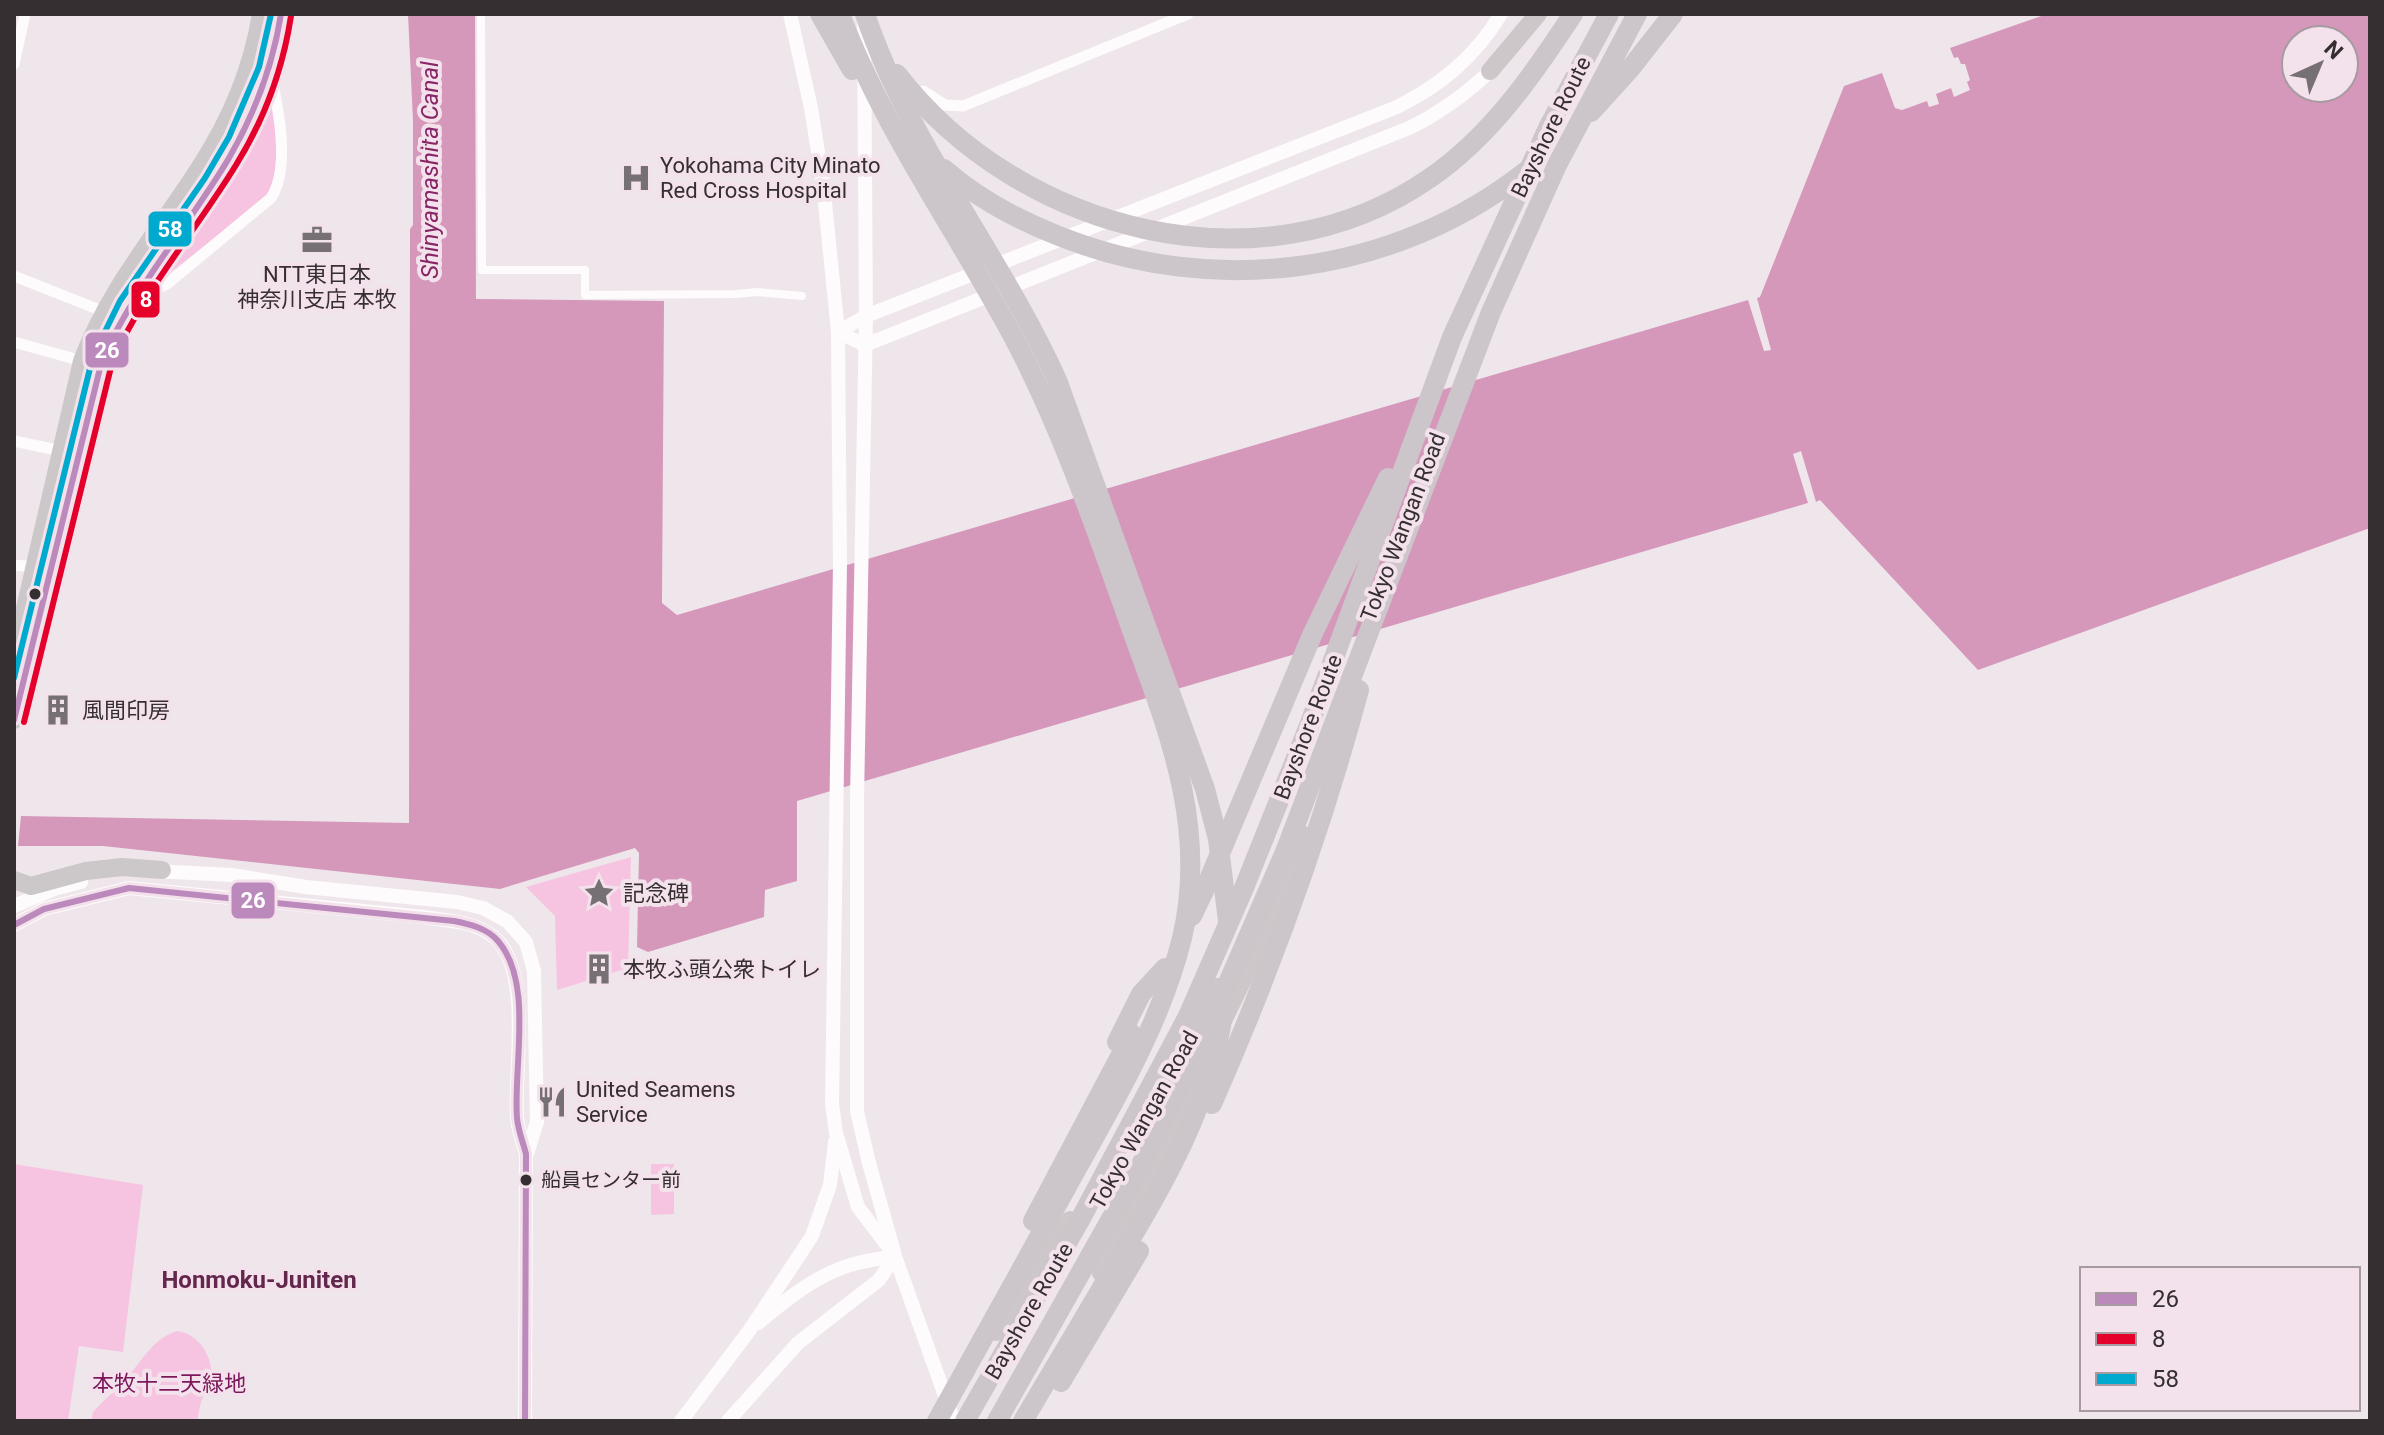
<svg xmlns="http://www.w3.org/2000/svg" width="2384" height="1435" font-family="Roboto,'Noto Sans JP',sans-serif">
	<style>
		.green { fill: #f6c4e0 }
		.water { fill: #d598bb; fill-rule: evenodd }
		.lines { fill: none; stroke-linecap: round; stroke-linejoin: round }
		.pedestrian { stroke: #fdfbfc; stroke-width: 8 }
		.minor { stroke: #fdfbfc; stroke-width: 11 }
		.tertiary { stroke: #fdfbfc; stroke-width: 14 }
		.primary { stroke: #ccc7c9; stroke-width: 18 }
		.trunk { stroke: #cdc7ca; stroke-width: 18 }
		.motorway { stroke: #ccc5c9; stroke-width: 20 }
		.bus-1-casing { stroke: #f3e2eb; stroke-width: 12 }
		.bus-2-casing { stroke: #f3e2eb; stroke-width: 12 }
		.bus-3-casing { stroke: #f3e2eb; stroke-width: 12 }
		.bus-1 { stroke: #bb89bb; stroke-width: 6 }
		.bus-2 { stroke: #e4002b; stroke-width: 6 }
		.bus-3 { stroke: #00a9ce; stroke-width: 6 }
		.bus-dot { fill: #352f32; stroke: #f3e2eb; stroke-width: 3 }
		.labels { text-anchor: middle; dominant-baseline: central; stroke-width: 8; stroke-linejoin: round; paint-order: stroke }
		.bus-label { font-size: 20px; fill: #352f32; stroke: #f3e2eb; text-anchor: start }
		.street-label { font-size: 22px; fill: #352f32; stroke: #f3e2eb }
		.poi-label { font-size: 22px; fill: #352f32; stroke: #f3e2eb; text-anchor: start }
		.park-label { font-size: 22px; fill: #7b175b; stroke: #f3e2eb }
		.water-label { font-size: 24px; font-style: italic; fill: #882566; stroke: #f3e2eb }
		.neighbourhood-label { font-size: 24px; font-weight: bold; fill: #63264c; stroke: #f3e2eb }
		.line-badge { stroke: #f3e2eb; stroke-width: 3 }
		.badge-label { font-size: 22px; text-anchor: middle; font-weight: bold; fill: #fff }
	</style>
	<rect width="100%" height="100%" fill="#efe6eb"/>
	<g class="green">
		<path d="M274,91L277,180L265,199L158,282H155L246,153Z"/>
		<path d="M631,857L628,968L557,990L555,916L526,887Z"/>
		<path d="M14,1164L143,1185L123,1352L79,1346L68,1421H14Z"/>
		<path d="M651,1164H674V1214L651,1215Z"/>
		<path d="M177,1331C198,1333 214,1357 211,1378C210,1386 204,1394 201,1402C199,1408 199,1415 197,1421H91L93,1412C105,1399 118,1388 130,1374C144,1358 154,1338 177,1331Z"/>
	</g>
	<path class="water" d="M408,14H475L476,299L664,301L662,603L677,615L1748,300L1764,351L1771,350L1757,298L1760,297L1844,86L1882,73L1895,108L1902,110L1927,101L1929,107L1939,104L1936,94L1951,88L1954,97L1970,90L1967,82L1970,80L1965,64H1961L1958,57L1954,58L1950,48L2047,14H2370V528L1978,670L1820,500L1816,502L1801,451L1793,454L1808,503L797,801V881L765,890L764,917L648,952L637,947L639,853L635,848L500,889L103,846H18L21,816L409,823L410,229L413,225V121ZM2296,40H2344V88H2296Z"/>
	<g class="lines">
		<path class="pedestrian" d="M481,14L482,270H585V295L737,294L757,292L802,296"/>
		<g class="minor">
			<path d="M14,64L25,14"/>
			<path d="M923,91L945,105L963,106L1188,14"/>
			<path d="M14,276L110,314"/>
			<path d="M133,298L148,294L167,284L271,198C291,167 278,106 270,71"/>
			<path d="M14,342L82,361"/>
			<path d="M14,441L52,449L62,448"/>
			<path d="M14,565L35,567"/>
		</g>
		<g class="tertiary">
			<path d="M790,14L811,108L823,183L838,332L840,563L832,1104L836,1133L858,1207L890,1249"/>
			<path d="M864,25L866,316L857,800V1111L869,1163L895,1256L954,1421"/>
			<path d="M838,332L866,316L1397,107C1441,85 1475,57 1501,14"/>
			<path d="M838,332L865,345L1409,128C1440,113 1465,95 1490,71"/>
			<path d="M153,871L232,875L306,887L457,902L483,908L507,921L526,942L534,971L537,1122L527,1154"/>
			<path d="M14,906L54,889L81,882"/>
			<path d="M14,925L44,909L129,888L424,917C448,921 481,921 499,942C531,979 514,1070 517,1118C518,1130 523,1143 526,1154L525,1421"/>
			<path d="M758,1323C785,1301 811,1279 844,1267C860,1261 879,1259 895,1256"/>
			<path d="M681,1421L749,1331L812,1236L830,1185L835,1142"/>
			<path d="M728,1421L798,1343L879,1280L895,1256"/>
		</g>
		<g class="primary">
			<path d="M14,656L82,361C109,289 159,231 200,167C230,121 252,69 261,14"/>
			<path d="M14,720L102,360C131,284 188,226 229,158C254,115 275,63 281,14"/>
			<path d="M14,880L31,886L86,871L122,867L162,870"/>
		</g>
		<g class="trunk">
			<path d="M1490,71L1538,14"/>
			<path d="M1142,1123L1217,987"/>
			<path d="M1101,1273L1252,961L1302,834"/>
			<path d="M996,1332L1070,1220"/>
		</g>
		<g class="motorway">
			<path d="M820,14L852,70"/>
			<path d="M840,14C884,131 958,232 1016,342C1066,438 1100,541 1137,644C1172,740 1207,833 1182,938C1162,1020 1117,1097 1076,1170C1030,1254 984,1337 937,1421"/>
			<path d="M865,14C909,145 1000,254 1057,380L1205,789L1218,839L1228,921"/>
			<path d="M897,74C1018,231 1260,296 1430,178C1491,136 1533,75 1573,14"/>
			<path d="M1591,112L1630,69L1673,14"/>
			<path d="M944,169C977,198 1018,220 1059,236C1214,298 1394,275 1526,171"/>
			<path d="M1192,916L1205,889L1313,633L1388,478"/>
			<path d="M1117,1042L1141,994L1165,968"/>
			<path d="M1212,1104C1271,970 1321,832 1359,690"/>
			<path d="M1033,1221L1132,1034"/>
			<path d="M1061,1382L1139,1251"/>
			<path d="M965,1421L1080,1220L1188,1016L1244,888L1310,723L1452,337L1549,126L1609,14"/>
			<path d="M997,1421L1138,1171L1208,1029L1285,852L1491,312L1557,165L1637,14"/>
			<path d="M1023,1421C1053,1370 1083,1319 1113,1269C1161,1188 1210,1108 1223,1013"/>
		</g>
		<g class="bus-1-casing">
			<g id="bus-1">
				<path d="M14,720L102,360C135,286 188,227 229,158C255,113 273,65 281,14"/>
				<path d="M14,925L44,909L129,888L454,921C469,924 487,928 498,941C534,983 513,1066 517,1118C518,1130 523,1142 526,1154L525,1421"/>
			</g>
		</g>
		<g class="bus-2-casing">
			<path id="bus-2" d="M24,722L112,363C143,291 195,232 236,165C264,120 283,68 291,16"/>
		</g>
		<g class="bus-3-casing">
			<path id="bus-3" d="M14,678L93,356L120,301L205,178L229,137L259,67L271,14"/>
		</g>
		<use href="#bus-1" class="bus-1"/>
		<use href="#bus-2" class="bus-2"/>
		<use href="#bus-3" class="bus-3"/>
	</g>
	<defs>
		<g id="hospital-bare" transform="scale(2.4)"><path d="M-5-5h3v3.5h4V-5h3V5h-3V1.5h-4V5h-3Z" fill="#766f73" stroke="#f3e2eb" stroke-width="2.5" paint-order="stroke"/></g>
		<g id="office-bare" transform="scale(2.4)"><path d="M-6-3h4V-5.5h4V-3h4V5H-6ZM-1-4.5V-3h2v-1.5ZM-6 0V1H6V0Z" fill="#766f73" stroke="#f3e2eb" stroke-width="2.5" paint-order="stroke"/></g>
		<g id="building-bare" transform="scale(2.4)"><path d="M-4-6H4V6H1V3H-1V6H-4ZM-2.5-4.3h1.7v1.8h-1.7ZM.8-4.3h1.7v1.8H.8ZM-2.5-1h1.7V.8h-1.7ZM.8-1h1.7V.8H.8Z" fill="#766f73" stroke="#f3e2eb" stroke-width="2.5" paint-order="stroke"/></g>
		<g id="sight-bare" transform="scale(2.4)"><path d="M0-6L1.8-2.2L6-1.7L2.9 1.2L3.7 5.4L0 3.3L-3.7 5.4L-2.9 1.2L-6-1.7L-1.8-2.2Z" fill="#766f73" stroke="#f3e2eb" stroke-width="2.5" paint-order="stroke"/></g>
		<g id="restaurant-bare" transform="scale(2.4)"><path d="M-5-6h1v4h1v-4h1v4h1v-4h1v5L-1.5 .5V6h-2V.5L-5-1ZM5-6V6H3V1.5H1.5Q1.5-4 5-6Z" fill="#766f73" stroke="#f3e2eb" stroke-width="2.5" paint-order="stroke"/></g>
	</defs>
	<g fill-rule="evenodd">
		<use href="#hospital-bare" x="636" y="178"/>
		<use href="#office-bare" x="317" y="240"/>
		<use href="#building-bare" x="58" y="710"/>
		<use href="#sight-bare" x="599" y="893"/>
		<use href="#building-bare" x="599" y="969"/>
		<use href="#restaurant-bare" x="552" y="1102"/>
	</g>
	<g class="bus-dot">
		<circle cx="35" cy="594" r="7"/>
		<circle cx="526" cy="1180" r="7"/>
	</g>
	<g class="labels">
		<g class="bus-label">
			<text x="541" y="1180">船員センター前</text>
		</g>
		<g class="street-label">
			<text transform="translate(1551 127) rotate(-64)">Bayshore Route</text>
			<text transform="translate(1403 527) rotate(-69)">Tokyo Wangan Road</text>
			<text transform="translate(1308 727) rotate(-69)">Bayshore Route</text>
			<text transform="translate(1144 1120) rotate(-61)">Tokyo Wangan Road</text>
			<text transform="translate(1029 1311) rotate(-60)">Bayshore Route</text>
		</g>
		<g class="poi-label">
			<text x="660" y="165">Yokohama City Minato<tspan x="660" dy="25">Red Cross Hospital</tspan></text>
			<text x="317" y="274" text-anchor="middle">NTT東日本<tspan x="317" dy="25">神奈川支店 本牧</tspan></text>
			<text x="82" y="710">風間印房</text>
			<text x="623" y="893">記念碑</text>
			<text x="623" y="969">本牧ふ頭公衆トイレ</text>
			<text x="576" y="1089">United Seamens<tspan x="576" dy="25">Service</tspan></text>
		</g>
		<g class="park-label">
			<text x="169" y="1383">本牧十二天緑地</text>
		</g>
		<g class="water-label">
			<text transform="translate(430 170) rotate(-90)">Shinyamashita Canal</text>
		</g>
		<g class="neighbourhood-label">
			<text x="259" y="1280">Honmoku-Juniten</text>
		</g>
	</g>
	<g class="line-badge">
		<rect x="147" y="210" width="46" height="38" rx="8" fill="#00a9ce"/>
		<rect x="130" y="280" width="31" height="39" rx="8" fill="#e4002b"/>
		<rect x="84" y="331" width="46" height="38" rx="8" fill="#bb89bb"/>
		<rect x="230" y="881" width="46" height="39" rx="8" fill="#bb89bb"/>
	</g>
	<g class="badge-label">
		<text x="170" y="237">58</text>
		<text x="146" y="307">8</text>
		<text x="107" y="358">26</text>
		<text x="253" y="908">26</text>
	</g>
	<rect width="2384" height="1435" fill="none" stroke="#352f32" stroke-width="32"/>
	<rect x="2080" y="1267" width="280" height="144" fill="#f3e2eb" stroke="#a79aa1" stroke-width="2"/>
	<rect x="2096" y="1293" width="40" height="12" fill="#bb89bb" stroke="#a79aa1" stroke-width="2"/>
	<text x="2152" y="1307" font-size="24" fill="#352f32">26</text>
	<rect x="2096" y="1333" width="40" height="12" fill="#e4002b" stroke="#a79aa1" stroke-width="2"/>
	<text x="2152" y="1347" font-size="24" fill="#352f32">8</text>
	<rect x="2096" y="1373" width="40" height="12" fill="#00a9ce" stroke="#a79aa1" stroke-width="2"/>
	<text x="2152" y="1387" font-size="24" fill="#352f32">58</text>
	<g transform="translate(2320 64) rotate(44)"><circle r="38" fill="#f3e2eb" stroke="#a79aa1" stroke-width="2"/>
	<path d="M0-6L14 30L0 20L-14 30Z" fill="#766f73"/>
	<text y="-12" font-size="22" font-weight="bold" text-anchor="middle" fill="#352f32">N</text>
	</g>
</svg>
